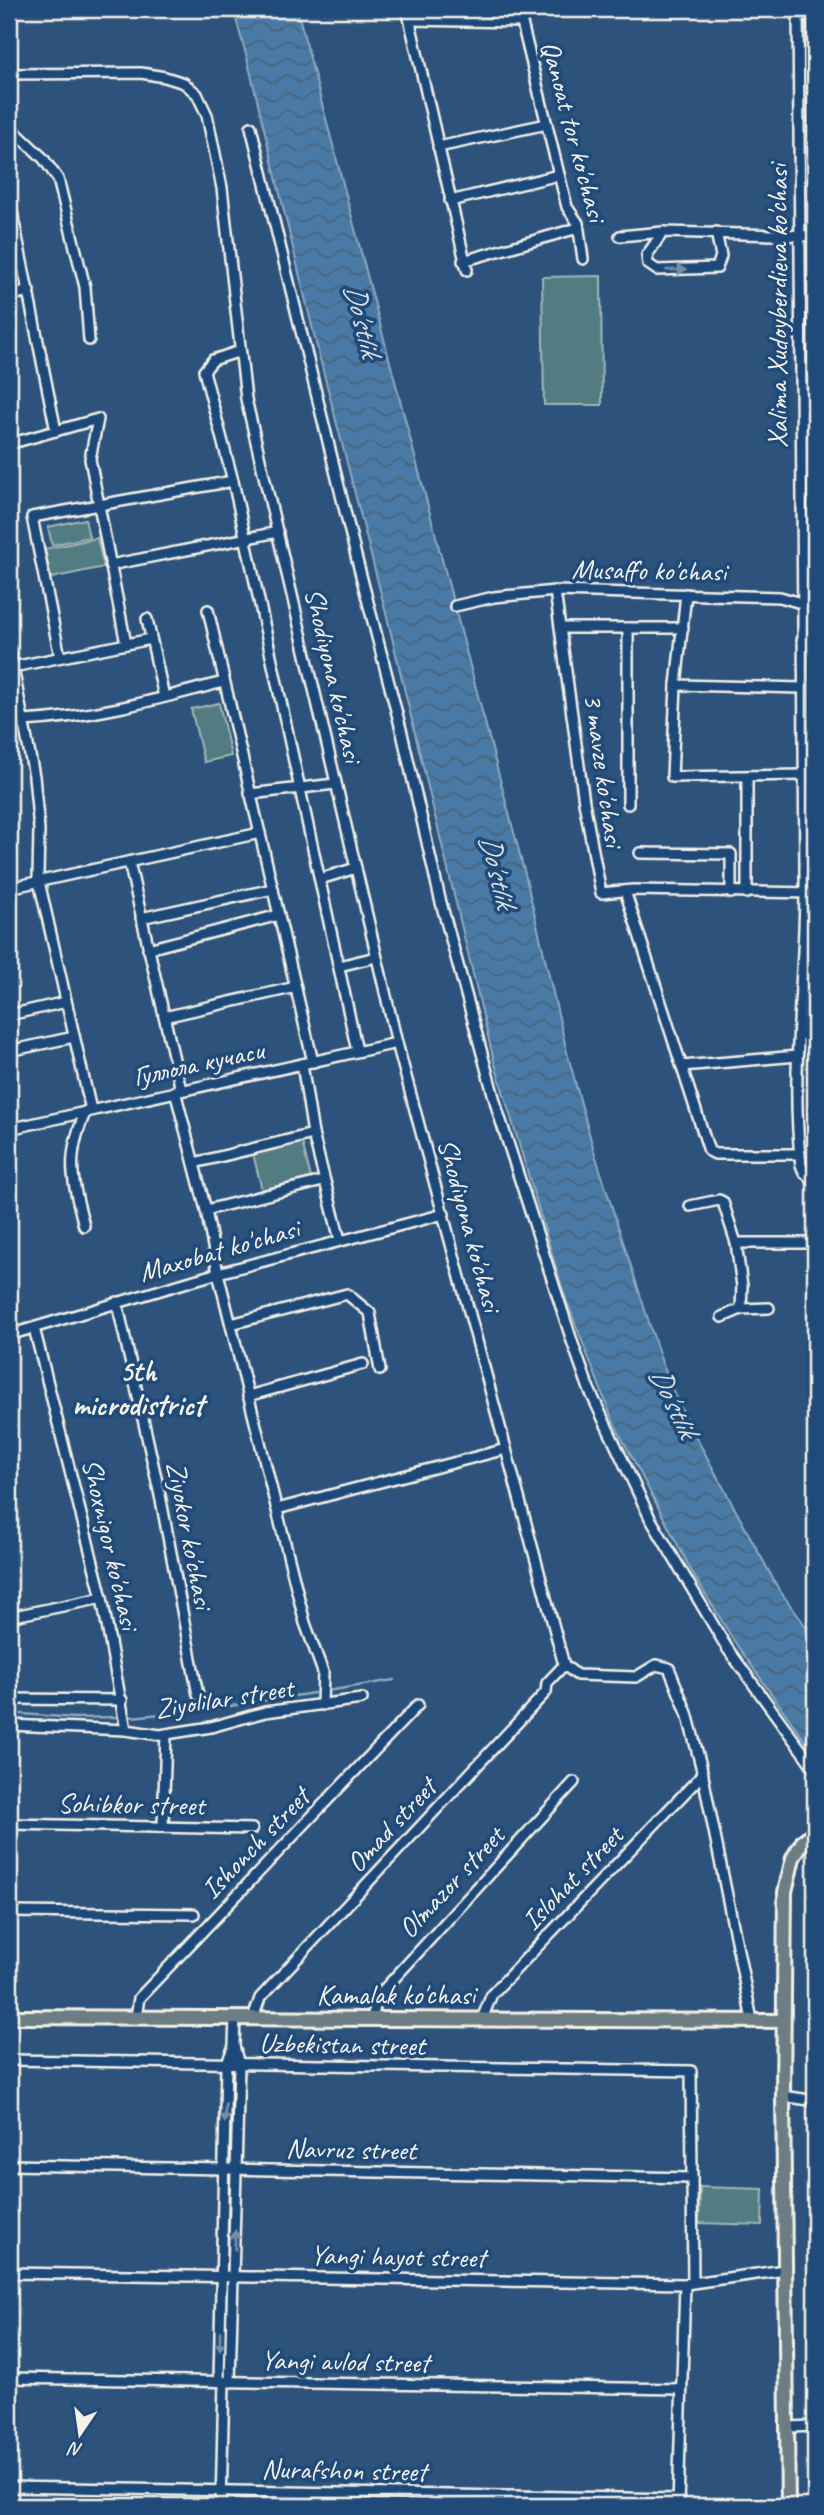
<svg xmlns="http://www.w3.org/2000/svg" width="824" height="2515" font-family="Caveat,sans-serif">
	<style>
		.park { fill: #527b82; stroke: #a3b6b5; stroke-width: 2 }
		.water { fill: url(#water-waves); stroke: #8daac0; stroke-width: 2 }
		.lines { fill: none; stroke-linecap: round; stroke-linejoin: round }
		.stream { stroke: #8daac0; stroke-width: 2.5 }
		.minor-casing { stroke: #f4f1e8; stroke-width: 14 }
		.major-casing { stroke: #f4f1e8; stroke-width: 18 }
		.minor { stroke: #1f4a7a; stroke-width: 9 }
		.major { stroke: #6d7d84; stroke-width: 12 }
		.oneway { fill: #748da6 }
		.labels { text-anchor: middle; dominant-baseline: central; stroke-width: 7; stroke-linejoin: round; paint-order: stroke }
		.street-label { font-size: 28px; fill: #f4f1e8; stroke: #1f4a7a }
		.water-label { font-size: 30px; font-style: italic; fill: #dadfde; stroke: #1f4a7a }
		.neighbourhood-label { font-size: 30px; font-weight: bold; fill: #f4f1e8; stroke: #1f4a7a }
	</style>
	<defs>
		<pattern id="water-waves" width="16" height="10" patternUnits="userSpaceOnUse" patternTransform="scale(1.75)"><rect width="16" height="10" fill="#497aa6"/><path d="M0 5q4-4 8 0t8 0" fill="none" stroke="#49647b"/></pattern>
	</defs>
	<rect width="100%" height="100%" fill="#2d537c"/>
	<filter id="ink" filterUnits="userSpaceOnUse"><feTurbulence type="fractalNoise" baseFrequency=".0143" numOctaves="2"/><feDisplacementMap in="SourceGraphic" scale="14" xChannelSelector="R" yChannelSelector="G"/><feConvolveMatrix kernelMatrix="1 2 1 2 8 2 1 2 1" color-interpolation-filters="sRGB"/></filter>
	<g filter="url(#ink)">
		<g class="park">
			<path d="M601,276L602,405H544L542,277Z"/>
			<path d="M85,519L89,537L52,545L48,527Z"/>
			<path d="M97,538L104,567L51,578L45,549Z"/>
			<path d="M219,703L231,756L204,762L191,709Z"/>
			<path d="M302,1142L311,1178L262,1190L253,1154Z"/>
			<path d="M700,2187L763,2189L762,2225L699,2223Z"/>
		</g>
		<path class="water" d="M233,9H297L526,878L567,1052L594,1151L662,1363L685,1417L778,1588L815,1639V1755L736,1644L693,1574L613,1421L564,1294L494,1061L387,617L318,351L247,58Z"/>
		<g class="lines">
			<g class="stream">
				<path d="M327,1691L394,1680"/>
				<path d="M9,1713L75,1718L118,1717"/>
				<path d="M131,1717L211,1709L314,1693"/>
			</g>
			<g class="minor-casing">
				<g id="minor">
					<path d="M407,9L467,270"/>
					<path d="M555,9L520,15L567,207L578,223L583,259"/>
					<path d="M798,9C799,295 801,582 805,869C807,967 789,1067 801,1165L804,1172L815,1182"/>
					<path d="M812,9L815,236"/>
					<path d="M410,20L522,22"/>
					<path d="M9,74L141,73L165,77L184,83L197,94L207,115L222,188L246,399L397,1043L564,1665L577,1675L636,1677L656,1665L669,1668L687,1713L701,1766L752,2020"/>
					<path d="M9,126L43,158L58,179L85,287L89,340"/>
					<path d="M251,127L357,560L402,733L440,899L498,1112L573,1344L589,1389L650,1518L727,1648L815,1769"/>
					<path d="M438,147L547,124"/>
					<path d="M9,197L56,431"/>
					<path d="M450,201L559,175"/>
					<path d="M663,232L647,255L648,264L657,270L717,268L721,256L716,232"/>
					<path d="M620,236L663,232L815,236"/>
					<path d="M463,261L578,228"/>
					<path d="M9,296L29,291"/>
					<path d="M240,351L213,360L204,371L233,481L357,1051"/>
					<path d="M9,444L98,419L90,459L126,644"/>
					<path d="M110,565L278,532"/>
					<path d="M555,591L584,802L601,893L633,890L815,893"/>
					<path d="M686,594L676,685L802,688"/>
					<path d="M455,606L494,597L555,591L780,597L801,603L815,604"/>
					<path d="M208,610L313,1062"/>
					<path d="M147,619L164,697"/>
					<path d="M561,628H683"/>
					<path d="M628,628V804"/>
					<path d="M802,640H815"/>
					<path d="M9,647L34,776L39,830L38,877L91,1110"/>
					<path d="M60,657L32,517L233,481"/>
					<path d="M13,667L151,639"/>
					<path d="M676,685L672,777L804,775"/>
					<path d="M23,721C91,718 159,699 223,682"/>
					<path d="M250,794L335,784"/>
					<path d="M640,853L731,854V893"/>
					<path d="M129,862L181,1090"/>
					<path d="M320,879L356,868"/>
					<path d="M9,888L260,833"/>
					<path d="M625,891L709,1151L715,1154H800"/>
					<path d="M747,893V777"/>
					<path d="M141,918L273,889"/>
					<path d="M148,949L279,915"/>
					<path d="M339,966L376,957"/>
					<path d="M9,1015L66,1002"/>
					<path d="M164,1017L296,987"/>
					<path d="M800,1034H815"/>
					<path d="M9,1051L74,1037"/>
					<path d="M302,1064L313,1134L340,1240"/>
					<path d="M682,1066L797,1056"/>
					<path d="M175,1091L206,1210L218,1273L305,1623L323,1672L322,1705"/>
					<path d="M9,1129L397,1043"/>
					<path d="M194,1163L313,1134"/>
					<path d="M690,1206L719,1200L723,1202L736,1243H815"/>
					<path d="M206,1210L323,1181"/>
					<path d="M84,1226C72,1178 65,1158 86,1111"/>
					<path d="M117,1302L161,1500L198,1695"/>
					<path d="M741,1309L769,1308"/>
					<path d="M722,1317L741,1309L742,1286L736,1243"/>
					<path d="M231,1324L347,1294L370,1313L380,1370"/>
					<path d="M34,1328L102,1598L126,1730"/>
					<path d="M9,1335L218,1273L444,1214"/>
					<path d="M248,1396L363,1364"/>
					<path d="M277,1509L506,1449"/>
					<path d="M9,1617L102,1598"/>
					<path d="M9,1699L122,1700"/>
					<path d="M9,1725L126,1730L160,1735L211,1727L265,1712L362,1699"/>
					<path d="M9,1824L252,1829"/>
					<path d="M163,1827L166,1734"/>
					<path d="M9,1912L194,1914"/>
					<path d="M136,2017L139,1998L418,1705"/>
					<path d="M253,2018L260,1998L546,1692L547,1683L564,1665"/>
					<path d="M372,2018L378,1996L574,1782"/>
					<path d="M482,2019L492,1994L703,1774"/>
					<path d="M9,2060L691,2071L693,2282"/>
					<path d="M783,2096L809,2100L815,2103"/>
					<path d="M9,2165L692,2178"/>
					<path d="M9,2273L685,2284L785,2270"/>
					<path d="M9,2378L681,2389"/>
					<path d="M219,2381L226,2065L234,2046"/>
					<path d="M230,2382L239,2065L234,2046L235,2018"/>
					<path d="M788,2427L815,2426"/>
					<path d="M9,2487L678,2499"/>
					<path d="M221,2506L224,2382"/>
					<path d="M678,2506L685,2284"/>
				</g>
			</g>
			<g class="major-casing">
				<g id="major">
					<path d="M9,2017L783,2021"/>
					<path d="M788,2506L783,2096L785,1892L793,1858L803,1841L815,1831"/>
				</g>
			</g>
			<use href="#minor" class="minor"/>
			<use href="#major" class="major"/>
		</g>
		<defs><path id="oneway-solid" d="M-6-.8H1V-3.2L6.5 0L1 3.2V.8H-6Z" transform="scale(1.75)"/></defs>
		<g class="oneway">
			<use href="#oneway-solid" transform="translate(676 270) rotate(-1)"/>
			<use href="#oneway-solid" transform="translate(225 2113) rotate(92)"/>
			<use href="#oneway-solid" transform="translate(235 2240) rotate(-89)"/>
			<use href="#oneway-solid" transform="translate(220 2341) rotate(91)"/>
		</g>
	</g>
	<g class="labels">
		<g class="street-label">
			<text transform="translate(574 131) rotate(75)">Qanoat tor ko'chasi</text>
			<text transform="translate(777 306) rotate(-90)">Xalima Xudoyberdieva ko'chasi</text>
			<text transform="translate(649 570) rotate(1)">Musaffo ko'chasi</text>
			<text transform="translate(334 675) rotate(77)">Shodiyona ko'chasi</text>
			<text transform="translate(604 770) rotate(82)">3 mavze ko'chasi</text>
			<text transform="translate(198 1063) rotate(-12)">Гуллола кучаси</text>
			<text transform="translate(470 1225) rotate(75)">Shodiyona ko'chasi</text>
			<text transform="translate(219 1250) rotate(-16)">Maxobat ko'chasi</text>
			<text transform="translate(190 1535) rotate(79)">Ziyokor ko'chasi</text>
			<text transform="translate(111 1544) rotate(77)">Shoxnigor ko'chasi</text>
			<text transform="translate(224 1698) rotate(-9)">Ziyolilar street</text>
			<text transform="translate(131 1804) rotate(1)">Sohibkor street</text>
			<text transform="translate(391 1825) rotate(-47)">Omad street</text>
			<text transform="translate(255 1843) rotate(-46)">Ishonch street</text>
			<text transform="translate(572 1878) rotate(-46)">Islohat street</text>
			<text transform="translate(451 1882) rotate(-47)">Olmazor street</text>
			<text x="396" y="1994">Kamalak ko'chasi</text>
			<text transform="translate(342 2044) rotate(1)">Uzbekistan street</text>
			<text transform="translate(351 2149) rotate(1)">Navruz street</text>
			<text transform="translate(398 2256) rotate(1)">Yangi hayot street</text>
			<text transform="translate(345 2361) rotate(1)">Yangi avlod street</text>
			<text transform="translate(344 2470) rotate(1)">Nurafshon street</text>
		</g>
		<g class="water-label">
			<text transform="translate(363 320) rotate(76)">Do'stlik</text>
			<text transform="translate(498 871) rotate(76)">Do'stlik</text>
			<text transform="translate(674 1402) rotate(64)">Do'stlik</text>
		</g>
		<g class="neighbourhood-label">
			<text x="138" y="1371">5th<tspan x="138" dy="34">microdistrict</tspan></text>
		</g>
	</g>
	<rect width="824" height="2515" fill="none" stroke="#1f4a7a" stroke-width="35"/>
	<rect x="18" y="18" width="789" height="2480" fill="none" stroke="#f4f1e8" stroke-width="2.5" filter="url(#ink)"/>
	<g transform="translate(80 2434) rotate(193)" stroke="#1f4a7a" stroke-width="5" paint-order="stroke">
	<path d="M0-5L12 26L0 18L-12 26Z" fill="#f4f1e8"/>
	<text y="-10" font-size="19" font-weight="bold" text-anchor="middle" fill="#f4f1e8">N</text>
	</g>
</svg>
